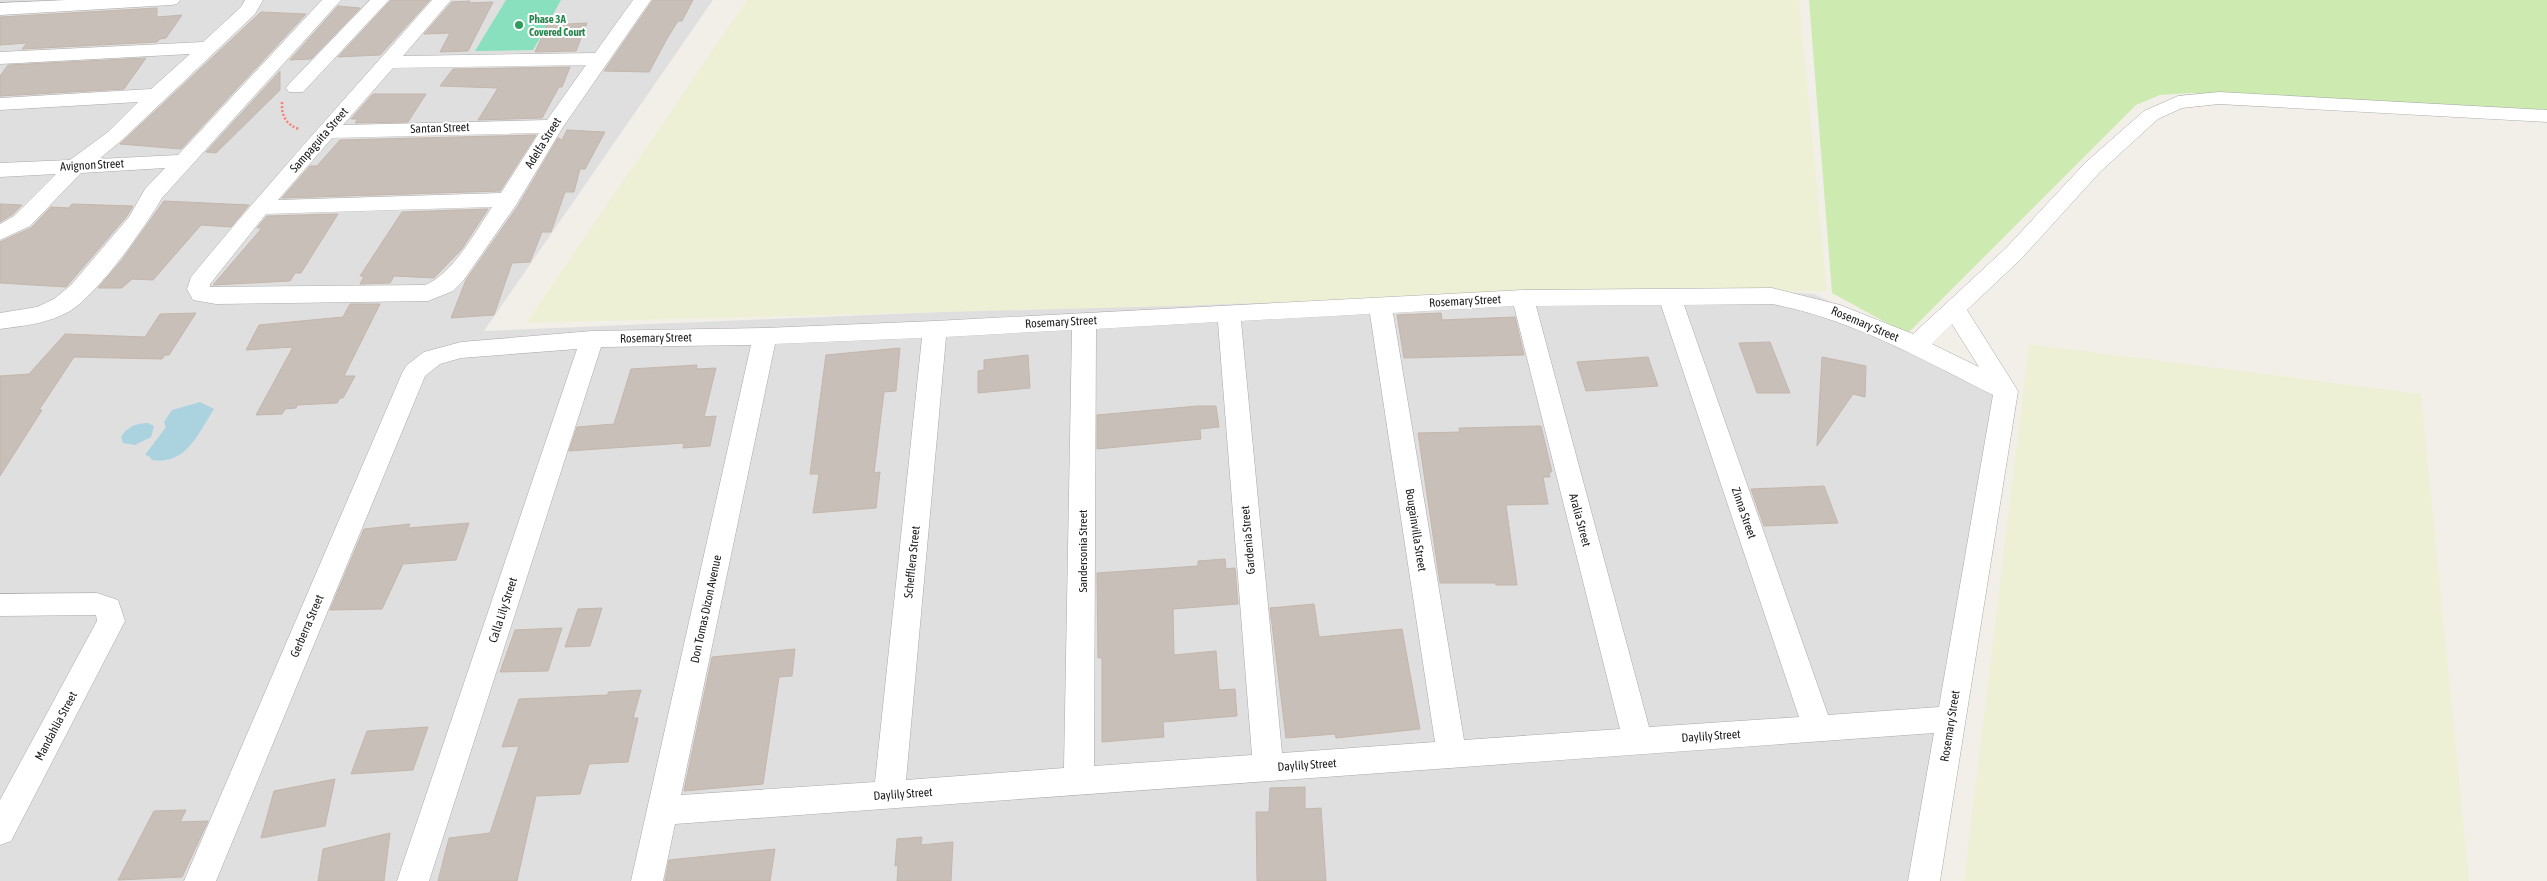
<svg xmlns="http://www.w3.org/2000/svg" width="2547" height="881" font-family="'Asap Condensed',sans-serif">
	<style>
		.residential { fill: #e0dfdf }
		.farmland { fill: #eef0d5 }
		.grass { fill: #cdebb0 }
		.pitch { fill: #88e0be }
		.water { fill: #aad3df }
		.building { fill: #c7bfb8; stroke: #c4b6ab }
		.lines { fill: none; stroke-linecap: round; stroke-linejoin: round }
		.minor-casing { stroke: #a9a9a9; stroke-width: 1 }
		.path { stroke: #fa8072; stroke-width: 2.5; stroke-dasharray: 2 2; stroke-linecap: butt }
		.minor { fill: #fff; fill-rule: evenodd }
		.leisure-dot { fill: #2e9e5b; stroke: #fff; stroke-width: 2 }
		.labels { text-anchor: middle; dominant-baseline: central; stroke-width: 4; stroke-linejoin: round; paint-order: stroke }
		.far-leisure-label { font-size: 11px; font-weight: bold; fill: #27864d; stroke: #fff; text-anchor: start }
		.street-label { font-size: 12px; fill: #222; stroke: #fff }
	</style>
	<rect width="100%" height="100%" fill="#f2efe9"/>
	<path class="residential" d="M0,0H713L484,331L1633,283L1814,294L2002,384L1911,881H0Z"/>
	<g class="farmland">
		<path d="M747,0H1799L1827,291L1532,293L1174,306L526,323Z"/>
		<path d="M2029,344L2421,394L2469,881H1964Z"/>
	</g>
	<path class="grass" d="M1809,0H2547V110L2192,93L2160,95L2136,105L1907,334L1832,293Z"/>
	<path class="pitch" d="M506,0H561L533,50L475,51Z"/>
	<g class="water">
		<path d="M200,402L214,409C199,432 186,466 152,460L149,456L145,455L166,427L164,422L172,410Z"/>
		<path d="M148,423L154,426L151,437L135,445L123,443L121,437C127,427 136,423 148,423Z"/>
	</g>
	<g class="building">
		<path d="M391,0H430L380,55L338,57Z"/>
		<path d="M653,0H693L682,21H678L668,37L649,72L604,71Z"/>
		<path d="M470,1L469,3L493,2L468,51L440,52L450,33L424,34L452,2Z"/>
		<path d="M338,6L360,8L311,59L290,60Z"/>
		<path d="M157,8V17L182,15L166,38L160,39L157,42L22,49L27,43L0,45V17Z"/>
		<path d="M261,12L306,14L181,149L120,144Z"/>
		<path d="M587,23L576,51L535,52L547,25Z"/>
		<path d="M146,58L124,89L0,96V76L8,65Z"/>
		<path d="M570,67L562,87H559L542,118L478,120L498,88L440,86L453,69Z"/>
		<path d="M280,71V90L216,153L206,152Z"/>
		<path d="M373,94H426L408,122L355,123L358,119H351Z"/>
		<path d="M567,130L605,132L585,169H580L574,192H565L551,232H542L530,262L512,263L494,315L451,318L466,280L518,206L558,138L562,140Z"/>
		<path d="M536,135L500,191L282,198L310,166H317L340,140Z"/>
		<path d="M164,201L249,205L231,227L201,225L153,280L132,279L122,288H98L122,260Z"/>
		<path d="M0,204L22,205L13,214L0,222Z"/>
		<path d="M72,204L133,206L127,216L66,287L0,283V242L31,228L51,207L69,208Z"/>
		<path d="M488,209L461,250L434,278L394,276L390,283L360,284L364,276H360L402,212Z"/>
		<path d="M338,214L301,273H295L290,281L213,285L262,228H257L267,216Z"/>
		<path d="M350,304H380L344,376H355L343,398H340L337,403L297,405L296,408L285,409L282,414L256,415L293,347L246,350L259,325L343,317Z"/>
		<path d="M196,313L169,355H165L162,359L74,357L39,410H42L0,476V376L29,374L65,334L145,337L160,314Z"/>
		<path d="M1441,313L1442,320L1515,317L1524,355L1404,358L1397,315Z"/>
		<path d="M1770,342L1790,393H1757L1739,343Z"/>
		<path d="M900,348L896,391L884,392L874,473L880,472L876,508L813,513L819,474H810L826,355Z"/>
		<path d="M1028,355L1030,388L978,393V371L984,370V360Z"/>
		<path d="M1648,357L1658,386L1586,391L1577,362Z"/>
		<path d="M1822,357L1866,366L1865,397L1853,394L1817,446Z"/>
		<path d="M697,365L696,369L716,368L704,417L716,416L710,446L683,448L684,443L569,451L577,427L614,424L631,369Z"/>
		<path d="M1198,406H1216L1219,427L1200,429L1201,439L1097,449V415Z"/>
		<path d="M1541,426L1552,472H1549L1550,477H1543L1548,504L1506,505L1517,585H1496L1495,583H1440L1418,433L1460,432L1459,428Z"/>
		<path d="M1824,486L1838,523L1764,526L1751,489Z"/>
		<path d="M469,523L456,560L403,564L382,609L330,610L364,529L410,524L408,528Z"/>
		<path d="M1225,559L1226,569L1235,568L1238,604L1173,609L1174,655L1216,651L1219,690L1235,689L1237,716L1163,722L1164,737L1102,742V658H1098L1097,573L1198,566V561Z"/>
		<path d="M1314,604L1319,637L1402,629L1420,729L1336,738L1335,734L1286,738L1270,608Z"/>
		<path d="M602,608L590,646L565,647L578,609Z"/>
		<path d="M562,628L548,671L500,672L515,630Z"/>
		<path d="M795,649L792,676L779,677L763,784L684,791L712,657Z"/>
		<path d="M641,690L633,718H638L628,762L589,764L580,794L536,796L517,881H438L449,838L490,833L519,746L502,747L519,699L608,695V692Z"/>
		<path d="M428,727L413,770L351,774L367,731Z"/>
		<path d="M335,779L325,826L261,838L274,791Z"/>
		<path d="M1305,787V809L1321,808L1326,881H1257L1256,812H1269L1270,788Z"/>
		<path d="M186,810L180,822L208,821L182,877L118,880L154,811Z"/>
		<path d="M390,833L384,881H318L323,849Z"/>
		<path d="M922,837L921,845L953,842L951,881H897L898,865L895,866L897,839Z"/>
		<path d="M775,849L770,881H665L669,860Z"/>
	</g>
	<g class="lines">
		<g class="minor-casing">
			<g id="minor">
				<path d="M67,0H180L177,4L171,5L0,15V3Z"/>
				<path d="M245,0H263L255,14L122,140L99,159L178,155L322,0H341L162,198C145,227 99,293 70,311C50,323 23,326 0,329V313L37,307L54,299L71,285L129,217L145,189L165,168L81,173L30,226L0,240V224L14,216L56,174L0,177V163L70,160L108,132L138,102L0,110V98L151,89L190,54L0,64V52L203,42L241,7Z"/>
				<path d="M370,0H389L303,92H289L286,88L289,84Z"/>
				<path d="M432,0H451L403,56L595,53L633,0H651L563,127L516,205L463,281L453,291L428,301L216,304L193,300L187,289L191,277C269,182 352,91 432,0ZM586,65L547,120L343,125L393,68ZM539,133L501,193L278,200L332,138ZM492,207C475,232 453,274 425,285L210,287V284L266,214Z"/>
				<path d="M2219,92L2547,110V122L2219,104L2182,108L2158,119L2100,172L2022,258L1967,310L2018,391L1940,881H1908L1934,733L675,824L663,881H631L751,345L601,347L429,881H397L577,349L461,358L440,364L425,376L216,881H184L403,371L407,365L424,352L461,342L592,331L765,328L935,321L1523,290L1772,288L1840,305L1913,334L2006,248L2086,162L2144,111L2178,96ZM1772,304C1852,319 1921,359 1993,395L1939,707L1828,715L1684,305ZM1661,305L1799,717L1649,727L1536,306ZM1514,306L1620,729L1464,740L1393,313ZM1370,314L1435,742L1282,753L1241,321ZM1218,322L1252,755L1094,766L1096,329ZM1952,324L1979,367L1932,344ZM1072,330L1064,768L906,780L946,337ZM922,338L875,782L681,795L775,344Z"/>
				<path d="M97,593L118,600L125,621L11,841L0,845V800L97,621L96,615L0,616V594Z"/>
			</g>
		</g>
		<path class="path" d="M282,102C281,115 286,125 299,129"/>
		<use href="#minor" class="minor"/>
	</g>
	<circle class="leisure-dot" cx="519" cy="25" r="5"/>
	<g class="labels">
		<g class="far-leisure-label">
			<text x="529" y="19">Phase 3A<tspan x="529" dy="13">Covered Court</tspan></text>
		</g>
		<g class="street-label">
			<text transform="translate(440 128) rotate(-2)">Santan Street</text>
			<text transform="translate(319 140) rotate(-49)">Sampaguita Street</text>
			<text transform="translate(543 143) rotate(-58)">Adelfa Street</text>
			<text transform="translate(92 165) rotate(-3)">Avignon Street</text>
			<text transform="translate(1465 301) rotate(-3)">Rosemary Street</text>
			<text transform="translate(1061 322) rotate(-3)">Rosemary Street</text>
			<text transform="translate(1865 324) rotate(23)">Rosemary Street</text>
			<text transform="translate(656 338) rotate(-1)">Rosemary Street</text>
			<text transform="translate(1744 513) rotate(71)">Zinna Street</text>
			<text transform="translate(1580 520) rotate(75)">Aralia Street</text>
			<text transform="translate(1416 530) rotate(81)">Bougainvilla Street</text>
			<text transform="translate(1248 540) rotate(-95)">Gardenia Street</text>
			<text transform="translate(1083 551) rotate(-90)">Sandersonia Street</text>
			<text transform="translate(912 562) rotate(-84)">Schefflera Street</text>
			<text transform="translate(706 609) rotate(-78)">Don Tomas Dizon Avenue</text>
			<text transform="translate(503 610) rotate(-72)">Calla Lily Street</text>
			<text transform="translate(307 626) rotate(-67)">Gerberra Street</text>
			<text transform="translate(56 726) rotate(-62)">Mandahlia Street</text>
			<text transform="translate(1950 726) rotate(-81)">Rosemary Street</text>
			<text transform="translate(1711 736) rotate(-4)">Daylily Street</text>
			<text transform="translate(1307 765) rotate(-4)">Daylily Street</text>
			<text transform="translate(903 794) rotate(-4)">Daylily Street</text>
		</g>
	</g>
</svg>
